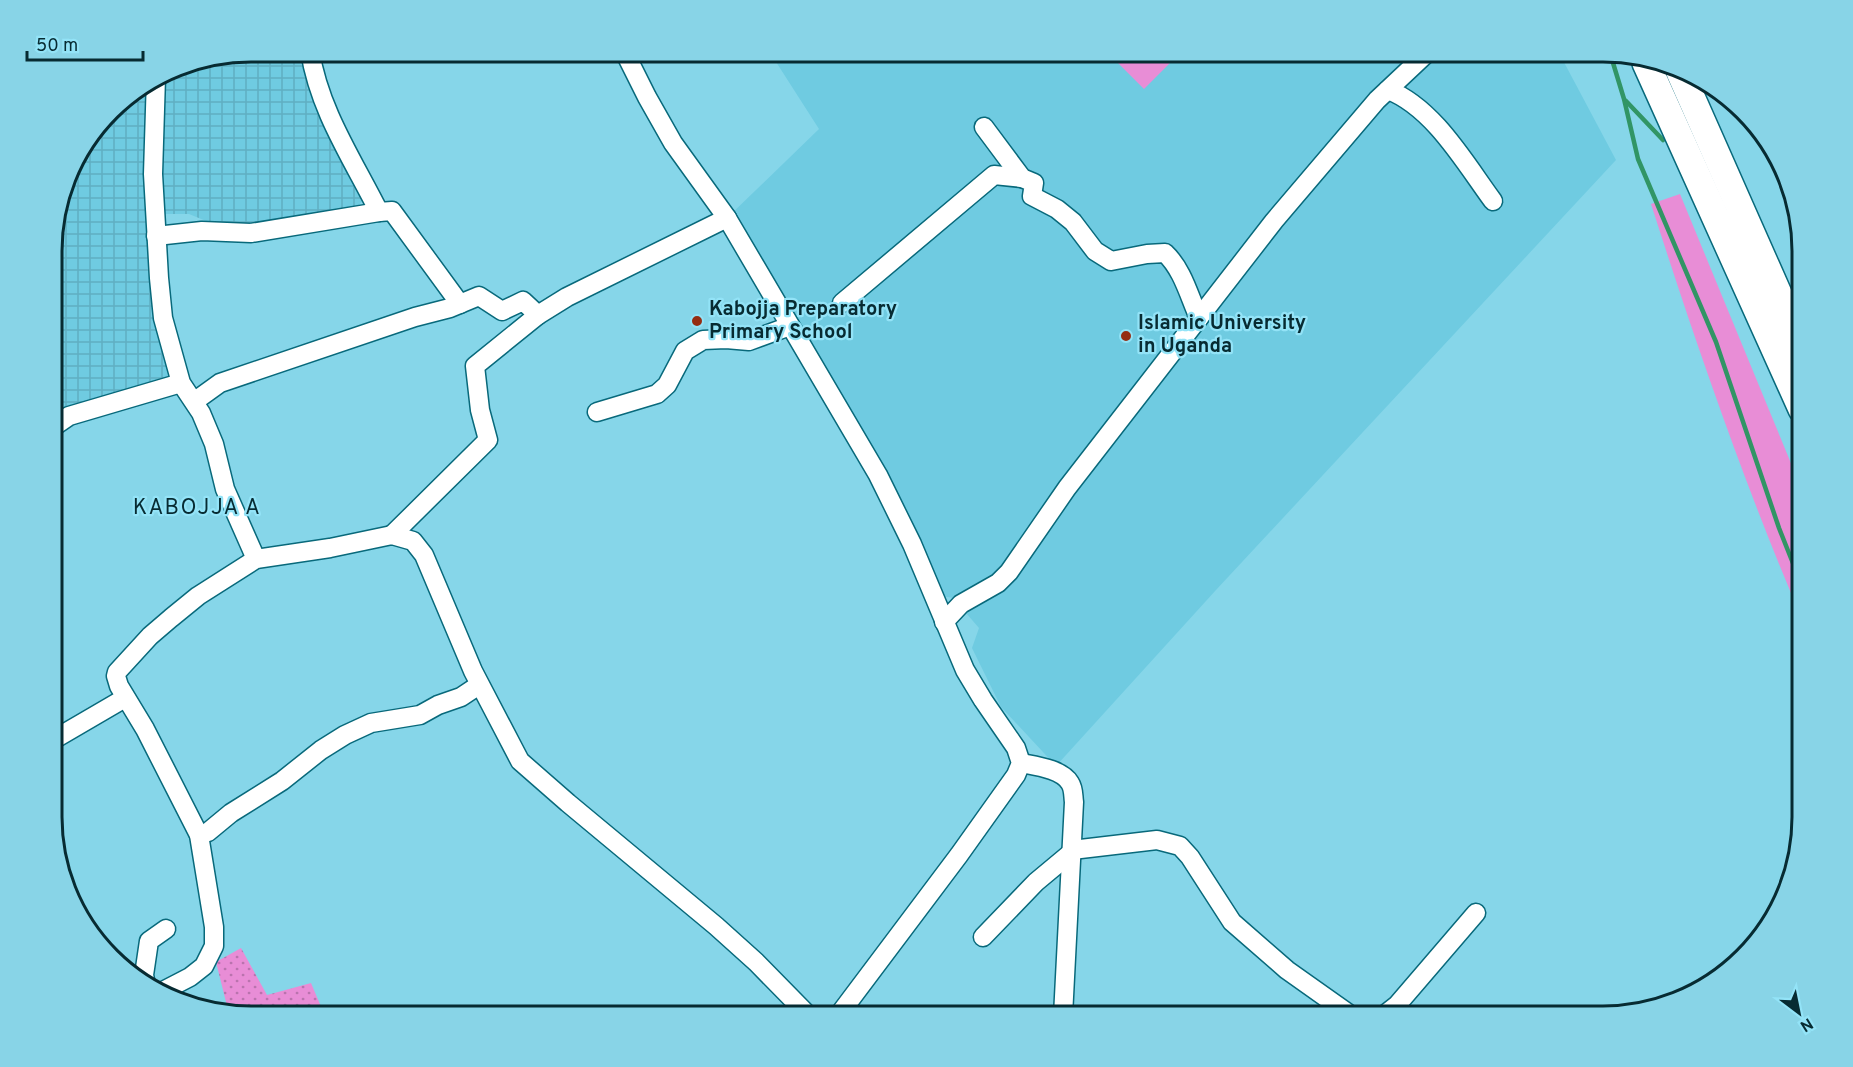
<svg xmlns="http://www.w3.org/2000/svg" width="1853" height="1067" font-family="Overpass,sans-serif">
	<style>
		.built { fill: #6fcbe1 }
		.industrial { fill: url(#industrial-grid) }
		.green { fill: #e88dd6 }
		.park { fill: url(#park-dots) }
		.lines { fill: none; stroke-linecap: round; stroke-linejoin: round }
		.stream { stroke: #319565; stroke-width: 4.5 }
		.minor-casing { stroke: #08697b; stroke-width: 21 }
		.highway-casing { stroke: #08697b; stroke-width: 30 }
		.minor { stroke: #fff; stroke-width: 18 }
		.highway { stroke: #fff; stroke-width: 27 }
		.poi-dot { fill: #952d12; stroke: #93e3f7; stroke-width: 2 }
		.labels { text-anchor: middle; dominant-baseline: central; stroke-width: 4.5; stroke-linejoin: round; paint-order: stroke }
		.poi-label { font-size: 20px; font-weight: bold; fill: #072b32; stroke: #93e3f7; text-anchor: start }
		.quarter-label { font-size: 22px; letter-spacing: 1.5px; fill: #072b32; stroke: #93e3f7 }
		.rim { fill: none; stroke: #072b32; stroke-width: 3 }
	</style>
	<defs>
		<pattern id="industrial-grid" width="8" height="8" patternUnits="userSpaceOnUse" patternTransform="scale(1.5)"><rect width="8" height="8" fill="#6fcbe1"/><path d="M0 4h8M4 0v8" fill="none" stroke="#5faec2"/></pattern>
		<pattern id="park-dots" width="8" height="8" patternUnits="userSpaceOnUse" patternTransform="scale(1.5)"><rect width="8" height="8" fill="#e88dd6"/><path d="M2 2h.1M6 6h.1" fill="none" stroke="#ba73ae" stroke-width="1.8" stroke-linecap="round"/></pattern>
	</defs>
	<rect width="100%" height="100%" fill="#86d6e9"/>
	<path class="built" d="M769,51H1558L1616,160L1216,590L1056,766L1001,707L972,648L979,628L953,598L942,596L727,218L819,129Z"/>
	<path class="industrial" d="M250,51H299L334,141L363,200L356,209L245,227L206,221L189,214H158L175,371L164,379L53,410V225L72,162L119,101L174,66Z"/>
	<g class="green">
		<path d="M1106,51H1182L1144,89Z"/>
		<path d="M1680,194L1802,490V619C1744,484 1696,344 1651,204Z"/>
	</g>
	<path class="park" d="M241,948L267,995L311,983L325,1016H250L228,1010L216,962Z"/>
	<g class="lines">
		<g class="stream">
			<path d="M1610,53L1624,99L1638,159L1716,342L1779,528L1802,586"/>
			<path d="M1626,101L1663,140"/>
		</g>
		<g class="minor-casing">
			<g id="minor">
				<path d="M310,51C319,110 353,160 379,212L392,211L460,304"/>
				<path d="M624,51L647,97L673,143L727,218L878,475L912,544L965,670L983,700L1016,748L1021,763L1016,775L959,855L838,1016"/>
				<path d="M156,77L153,174L159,278L163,318L181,383L201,413L214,444L225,489L256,559"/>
				<path d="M1388,90C1433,107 1465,163 1493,201"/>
				<path d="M984,127L1022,178L1034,183L1032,196L1057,209L1073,222L1095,251L1111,261L1147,254L1165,253C1183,270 1189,296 1199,318"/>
				<path d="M156,236L202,231L251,233L379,212"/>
				<path d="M842,303L994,175L1022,178"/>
				<path d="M195,401L220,383L415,317L450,308L479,296L502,311L523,301L538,315L567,297L727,218"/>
				<path d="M597,412L657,394L667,385L685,351L703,340L726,339L749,341L790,326"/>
				<path d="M53,427L69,416L181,383"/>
				<path d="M392,535L488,440L480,410L475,366L538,315"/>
				<path d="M944,622L961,604L998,583L1009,572L1067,488L1274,221L1377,100L1429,51"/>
				<path d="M53,740L125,698"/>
				<path d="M1021,763C1036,766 1062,769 1070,783C1074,789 1073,796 1074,802L1063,1016"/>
				<path d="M199,835L208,832L231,813L282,781L321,750L345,735L371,723L420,715L438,705L461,697L479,685"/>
				<path d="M1072,850L1157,840L1180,846L1190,857L1232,922L1287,970L1352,1016"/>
				<path d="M983,937L1036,882L1072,852"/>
				<path d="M146,985L144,975L149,941L166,929"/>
				<path d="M161,992L190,977L204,966L214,946V927L199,835L145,729L119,686L116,676L117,672L150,636L171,618L198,596L256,559L330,548L392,535L413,541L424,555L473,671L520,761L568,803L716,926L756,962L809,1016"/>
				<path d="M1383,1016L1397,1005L1476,913"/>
			</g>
		</g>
		<g class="highway-casing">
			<g id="highway">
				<path d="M1646,63L1802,409"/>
				<path d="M1680,72L1802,348"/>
			</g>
		</g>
		<use href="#minor" class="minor"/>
		<use href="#highway" class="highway"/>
	</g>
	<g class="poi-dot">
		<circle cx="697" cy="321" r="6"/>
		<circle cx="1126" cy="336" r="6"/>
	</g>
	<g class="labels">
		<g class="poi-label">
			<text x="709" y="310">Kabojja Preparatory<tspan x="709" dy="23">Primary School</tspan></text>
			<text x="1138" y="324">Islamic University<tspan x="1138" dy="23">in Uganda</tspan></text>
		</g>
		<g class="quarter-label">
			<text x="197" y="508">KABOJJA A</text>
		</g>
	</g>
	<path d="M0 0H1853V1067H0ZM251 62H1603A189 189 0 0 1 1792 251V817A189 189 0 0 1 1603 1006H251A189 189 0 0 1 62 817V251A189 189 0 0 1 251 62Z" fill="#88d4e7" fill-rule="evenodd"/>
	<path class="rim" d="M251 62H1603A189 189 0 0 1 1792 251V817A189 189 0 0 1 1603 1006H251A189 189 0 0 1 62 817V251A189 189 0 0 1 251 62Z"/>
	<g transform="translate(1799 1013) rotate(148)" stroke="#93e3f7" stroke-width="4.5" paint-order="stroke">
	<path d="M0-4.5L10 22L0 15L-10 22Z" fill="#072b32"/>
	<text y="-9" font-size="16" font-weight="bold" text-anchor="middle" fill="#072b32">N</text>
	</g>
	<path d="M27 51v9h116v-9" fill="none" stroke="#072b32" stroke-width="3"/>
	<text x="36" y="51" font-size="18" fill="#072b32" stroke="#93e3f7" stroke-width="4.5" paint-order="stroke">50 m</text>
</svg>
